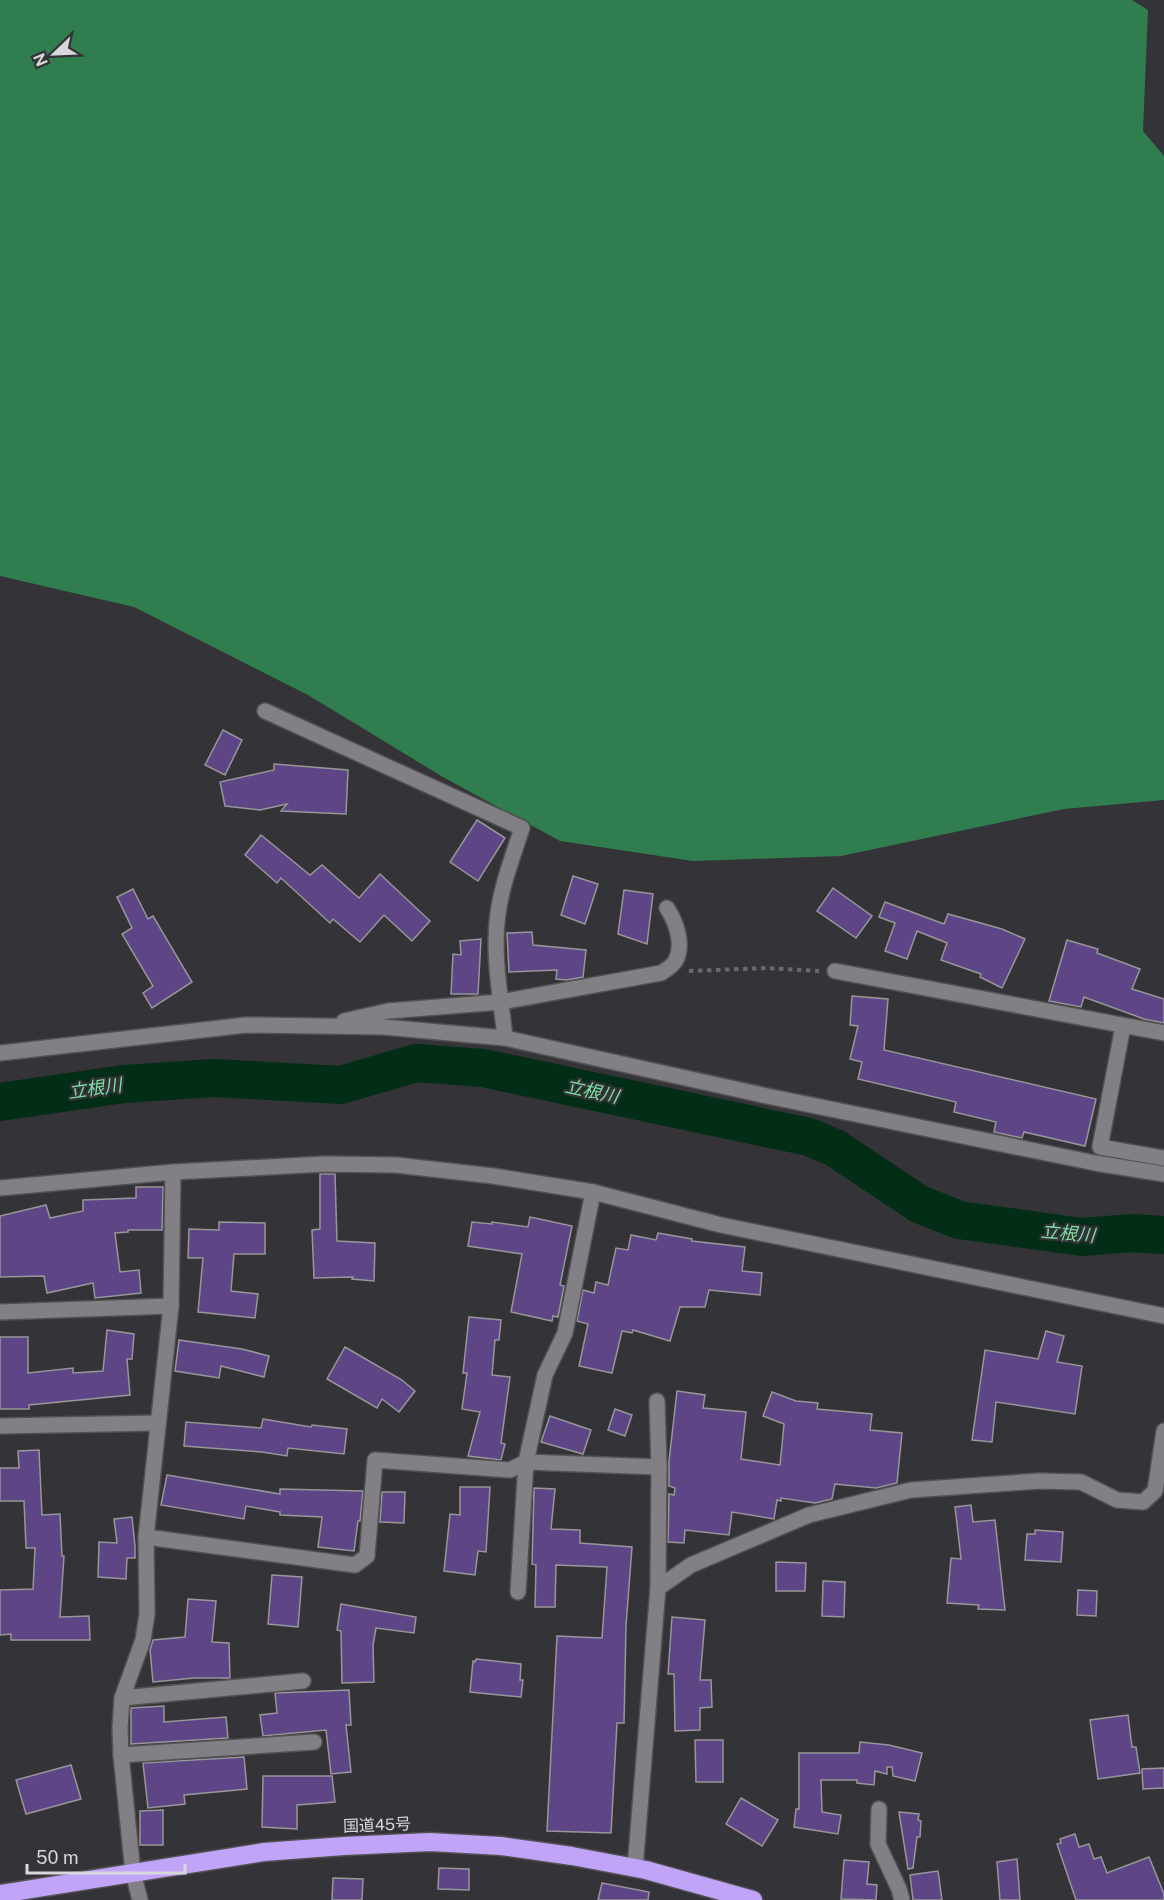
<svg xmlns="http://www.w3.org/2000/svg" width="1164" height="1900" font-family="'Public Sans','Noto Sans JP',sans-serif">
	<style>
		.forest { fill: #307d50 }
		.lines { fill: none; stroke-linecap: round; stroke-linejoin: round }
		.river { stroke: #022d16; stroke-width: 38 }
		.building { fill: #5e4686; stroke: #979699; stroke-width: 1.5 }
		.minor-casing { stroke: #515053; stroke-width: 18 }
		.highway-casing { stroke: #515053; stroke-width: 21 }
		.path { stroke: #6a6a6d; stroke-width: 4; stroke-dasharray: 4.5 4.5; stroke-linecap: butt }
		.minor { stroke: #828084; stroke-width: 15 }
		.highway { stroke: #c1a4f7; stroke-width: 18 }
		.labels { text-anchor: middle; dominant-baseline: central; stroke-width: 4.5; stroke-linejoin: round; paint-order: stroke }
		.street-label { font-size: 16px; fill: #d8d8da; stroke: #343337 }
		.water-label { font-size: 18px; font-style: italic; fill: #7ae2a1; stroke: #343337 }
	</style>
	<rect width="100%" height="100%" fill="#343337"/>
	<path class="forest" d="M0,0H1132L1148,10L1143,131L1164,156V800L1064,809L841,856L693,861L560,841L443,777L308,695L134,607L0,576Z"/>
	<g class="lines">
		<path class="river" d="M0,1102L124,1084L214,1078L341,1085L416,1063L483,1068L809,1137L835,1148L919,1204L959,1220L1082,1237L1132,1233L1164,1235"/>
	</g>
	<g class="building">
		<path d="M223,730L242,740L225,775L205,765Z"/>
		<path d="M274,764L348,770L346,814L281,811L287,804L260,810L225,806L220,782L274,770Z"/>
		<path d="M477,820L505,838L478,881L450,862Z"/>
		<path d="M261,835L310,875L322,865L359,898L380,874L430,921L412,941L384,915L360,942L333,919L330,923L281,878L277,883L245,855Z"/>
		<path d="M573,876L598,884L585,924L561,915Z"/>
		<path d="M833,888L872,916L856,938L817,911Z"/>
		<path d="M133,889L148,919L153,916L192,982L152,1008L143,993L153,986L122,934L132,928L117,897Z"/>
		<path d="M624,890L653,894L647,944L618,934Z"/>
		<path d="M885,902L944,924L948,914L1002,929L1025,939L1002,988L980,977L981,974L941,960L947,943L917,931L907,959L885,951L895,923L879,917Z"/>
		<path d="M532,932L533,945L586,950L583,977L567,980L556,979L557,970L509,972L507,933Z"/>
		<path d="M481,939L478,994H451L453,954L461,955L460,941Z"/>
		<path d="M1067,940L1098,949L1097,953L1140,969L1132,989L1164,999V1023L1144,1019L1084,997L1081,1007L1049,1001Z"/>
		<path d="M852,996L888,999L884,1050L1096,1099L1085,1146L1024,1132L1022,1138L994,1132L996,1122L954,1112L956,1102L858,1079L862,1062L850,1059L858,1026L850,1025Z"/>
		<path d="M320,1174H335L337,1241L375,1243L374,1281L352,1279L353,1277L314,1278L312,1230L320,1229Z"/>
		<path d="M136,1187H163L162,1230H128V1232L115,1233L120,1272L139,1270L141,1293L95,1298L93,1283L47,1293L44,1276L0,1277V1216L46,1205L50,1218L83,1211V1200L136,1198Z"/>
		<path d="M530,1217L572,1226L560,1285L564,1286L558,1317L553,1316L552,1321L511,1312L522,1254L468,1246L472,1222L492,1224V1222L528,1227Z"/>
		<path d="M219,1222L265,1223V1254H234L231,1291L258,1294L255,1318L198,1312L203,1258H188L189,1229L219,1230Z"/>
		<path d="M658,1233L692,1239V1241L745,1247L742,1271L762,1273L760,1295L709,1290L705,1307H680L670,1341L633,1330L632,1333L622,1331L612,1373L579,1366L588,1324L577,1321L583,1290L594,1293L596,1282L608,1285L616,1248L628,1250L631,1235L656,1240Z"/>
		<path d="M469,1317L501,1320L499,1340H495L492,1375L510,1377L501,1443L505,1444L501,1460L468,1456L480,1412L462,1409L467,1373H463Z"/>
		<path d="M107,1330L134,1334L132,1359H127L130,1395L29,1405V1409H0V1337H28V1373L73,1368V1373L103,1371Z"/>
		<path d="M1046,1331L1064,1336L1057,1362L1082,1366L1075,1414L996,1402L992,1442L972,1440L985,1350L1038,1359Z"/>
		<path d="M179,1340L242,1349L269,1356L264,1377L221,1366L219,1378L175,1371Z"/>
		<path d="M345,1347L402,1380L415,1391L399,1412L382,1399L377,1408L327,1379Z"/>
		<path d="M677,1391L705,1395L703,1408L746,1412L741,1459L780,1465L784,1424L763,1416L772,1392L796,1401L818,1403L817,1409L872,1414L870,1430L902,1433L897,1483L876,1488L835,1484L832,1499L815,1503L781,1498V1501L777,1500L774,1519L732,1512L729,1535L685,1530L684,1543L668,1542L669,1494L674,1495L675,1488L669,1486V1461Z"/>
		<path d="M615,1409L632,1415L625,1436L608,1430Z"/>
		<path d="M550,1416L591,1430L583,1454L541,1442Z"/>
		<path d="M263,1419L311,1427L312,1425L347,1429L344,1454L288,1448L287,1456L262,1452L184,1446L186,1422L261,1428Z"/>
		<path d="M39,1450L42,1515L60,1514L62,1556H64L60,1617L89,1616L90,1640H11V1634L0,1635V1590L33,1589L35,1548H26L24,1501H0V1468H19L18,1451Z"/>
		<path d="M167,1475L280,1494V1489L363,1491L360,1521H358L354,1551L318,1547L322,1517L280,1515V1512L246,1506L244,1519L161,1505Z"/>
		<path d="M460,1487H490L486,1552L478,1551L475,1575L444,1571L450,1514L460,1515Z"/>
		<path d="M534,1488L555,1489L551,1529L580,1530V1543L632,1547L626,1626L624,1723H617L611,1833L547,1831L557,1636L602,1638L607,1567L556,1565L555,1607H535L536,1565L532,1564Z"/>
		<path d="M382,1492H405L404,1523L380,1522Z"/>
		<path d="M971,1505L973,1522L995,1520L1005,1610L978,1609L979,1605L947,1603L951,1558L961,1559L955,1507Z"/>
		<path d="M132,1517L135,1546V1558H127L126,1579L98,1577L99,1542L117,1543L114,1519Z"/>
		<path d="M1035,1530L1063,1532L1061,1562L1025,1560L1027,1534H1035Z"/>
		<path d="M776,1562L806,1563L805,1591H776Z"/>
		<path d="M272,1575L302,1577L298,1627L268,1624Z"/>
		<path d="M823,1581L845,1582L844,1617L822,1616Z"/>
		<path d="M1078,1590L1097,1591L1096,1616L1077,1615Z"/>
		<path d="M188,1599L216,1601L212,1642L229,1643L230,1678H194L153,1682L150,1650L153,1640L185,1637Z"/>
		<path d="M341,1604L416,1617L414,1633L376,1628L373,1645L374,1682L342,1683L341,1631L337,1630Z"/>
		<path d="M672,1617L705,1620L700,1680H711L712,1707L700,1708V1730L675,1731L674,1674H668Z"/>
		<path d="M476,1659L521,1664L520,1680H523L521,1697L470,1692L473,1661L475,1662Z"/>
		<path d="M349,1690L351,1725H346L351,1772L331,1774L326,1730L263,1736L260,1715L277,1713L275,1693Z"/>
		<path d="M164,1706V1722L226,1717L228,1738L131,1744V1708Z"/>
		<path d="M1128,1715L1132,1747H1136L1140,1773L1098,1779L1090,1720Z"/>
		<path d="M695,1740H723V1782H696Z"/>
		<path d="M860,1742L889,1745L922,1753L915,1781L893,1776L892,1767H887V1774L875,1771L874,1785L857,1783V1780H821L822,1812L841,1815L838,1834L794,1827L796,1809H799V1753H859Z"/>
		<path d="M244,1757L247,1789L184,1795L185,1804L148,1808L143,1763Z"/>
		<path d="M71,1765L81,1799L26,1814L16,1780Z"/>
		<path d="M1164,1768V1788L1143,1789L1142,1769Z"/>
		<path d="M263,1776H332L335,1802L297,1805V1829L262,1827Z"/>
		<path d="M741,1798L778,1820L762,1846L726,1824Z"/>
		<path d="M163,1810V1845H140V1811Z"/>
		<path d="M899,1812L919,1814L918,1820L921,1821L920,1837H917L913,1868L908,1869Z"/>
		<path d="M1075,1834L1079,1847L1089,1844L1094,1859L1101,1857L1107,1873L1149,1857L1164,1894V1900H1076L1057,1844L1061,1843L1060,1839Z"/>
		<path d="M1017,1859L1020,1900H1000L997,1862Z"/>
		<path d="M844,1860L869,1862L867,1884L877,1885L876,1900L841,1899Z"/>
		<path d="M439,1868L469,1869V1890L438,1889Z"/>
		<path d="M938,1871L942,1900H913L910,1875Z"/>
		<path d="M333,1878L363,1879L362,1900H332Z"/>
		<path d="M602,1883L649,1892L648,1900H598Z"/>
	</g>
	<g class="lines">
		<g class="minor-casing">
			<g id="minor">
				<path d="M265,711L522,828C513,856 502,884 498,913C492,954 501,998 505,1038"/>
				<path d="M835,971L1164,1033"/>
				<path d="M344,1021L388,1011L501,1002L661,973C666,970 673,966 676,960C684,944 676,922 667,908"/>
				<path d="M1123,1026L1100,1147L1164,1158"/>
				<path d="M0,1053L246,1025L384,1027L505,1038L767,1096L1095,1163L1164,1174"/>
				<path d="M0,1188L173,1172L325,1164L396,1165L493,1176L593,1192L721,1225L1164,1316"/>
				<path d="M0,1312L171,1306"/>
				<path d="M657,1401L659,1467"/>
				<path d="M0,1426L158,1423"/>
				<path d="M146,1537L355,1565L367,1556L375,1460L510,1470L526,1462L659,1467L658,1588"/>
				<path d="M518,1592L526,1462L545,1375L565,1333L593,1192"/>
				<path d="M122,1698L303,1681"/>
				<path d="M121,1755L314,1742"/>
				<path d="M879,1809L878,1844L899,1889L902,1900"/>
				<path d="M635,1868L658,1588L691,1565L809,1515L911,1490L1039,1481L1081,1482L1117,1500L1143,1502L1155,1491L1164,1431"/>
				<path d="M140,1900L133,1873L121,1755L120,1728L122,1698L143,1640L147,1614L146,1537L171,1306L173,1172"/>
			</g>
		</g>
		<g class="highway-casing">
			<path id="highway" d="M0,1894L264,1852L344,1846L430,1842L501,1846L572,1856L646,1870L753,1900"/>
		</g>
		<path class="path" d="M689,971L767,968L819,971"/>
		<use href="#minor" class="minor"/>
		<use href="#highway" class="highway"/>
	</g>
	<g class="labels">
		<g class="street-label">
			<text transform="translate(377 1825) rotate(-2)">国道45号</text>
		</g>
		<g class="water-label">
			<text transform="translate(95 1088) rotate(-8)">立根川</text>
			<text transform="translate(592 1091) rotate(12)">立根川</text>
			<text transform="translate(1068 1233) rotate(5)">立根川</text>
		</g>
	</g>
	<g transform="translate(54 54) rotate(247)" stroke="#343337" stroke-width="4.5" paint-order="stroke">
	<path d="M0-4.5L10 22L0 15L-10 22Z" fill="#d8d8da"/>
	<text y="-9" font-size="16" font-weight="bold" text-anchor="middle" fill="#d8d8da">N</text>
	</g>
	<path d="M27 1864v9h158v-9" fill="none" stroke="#d8d8da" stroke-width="3"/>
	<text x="36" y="1864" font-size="18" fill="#d8d8da" stroke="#343337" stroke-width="4.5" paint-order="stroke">50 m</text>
</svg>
